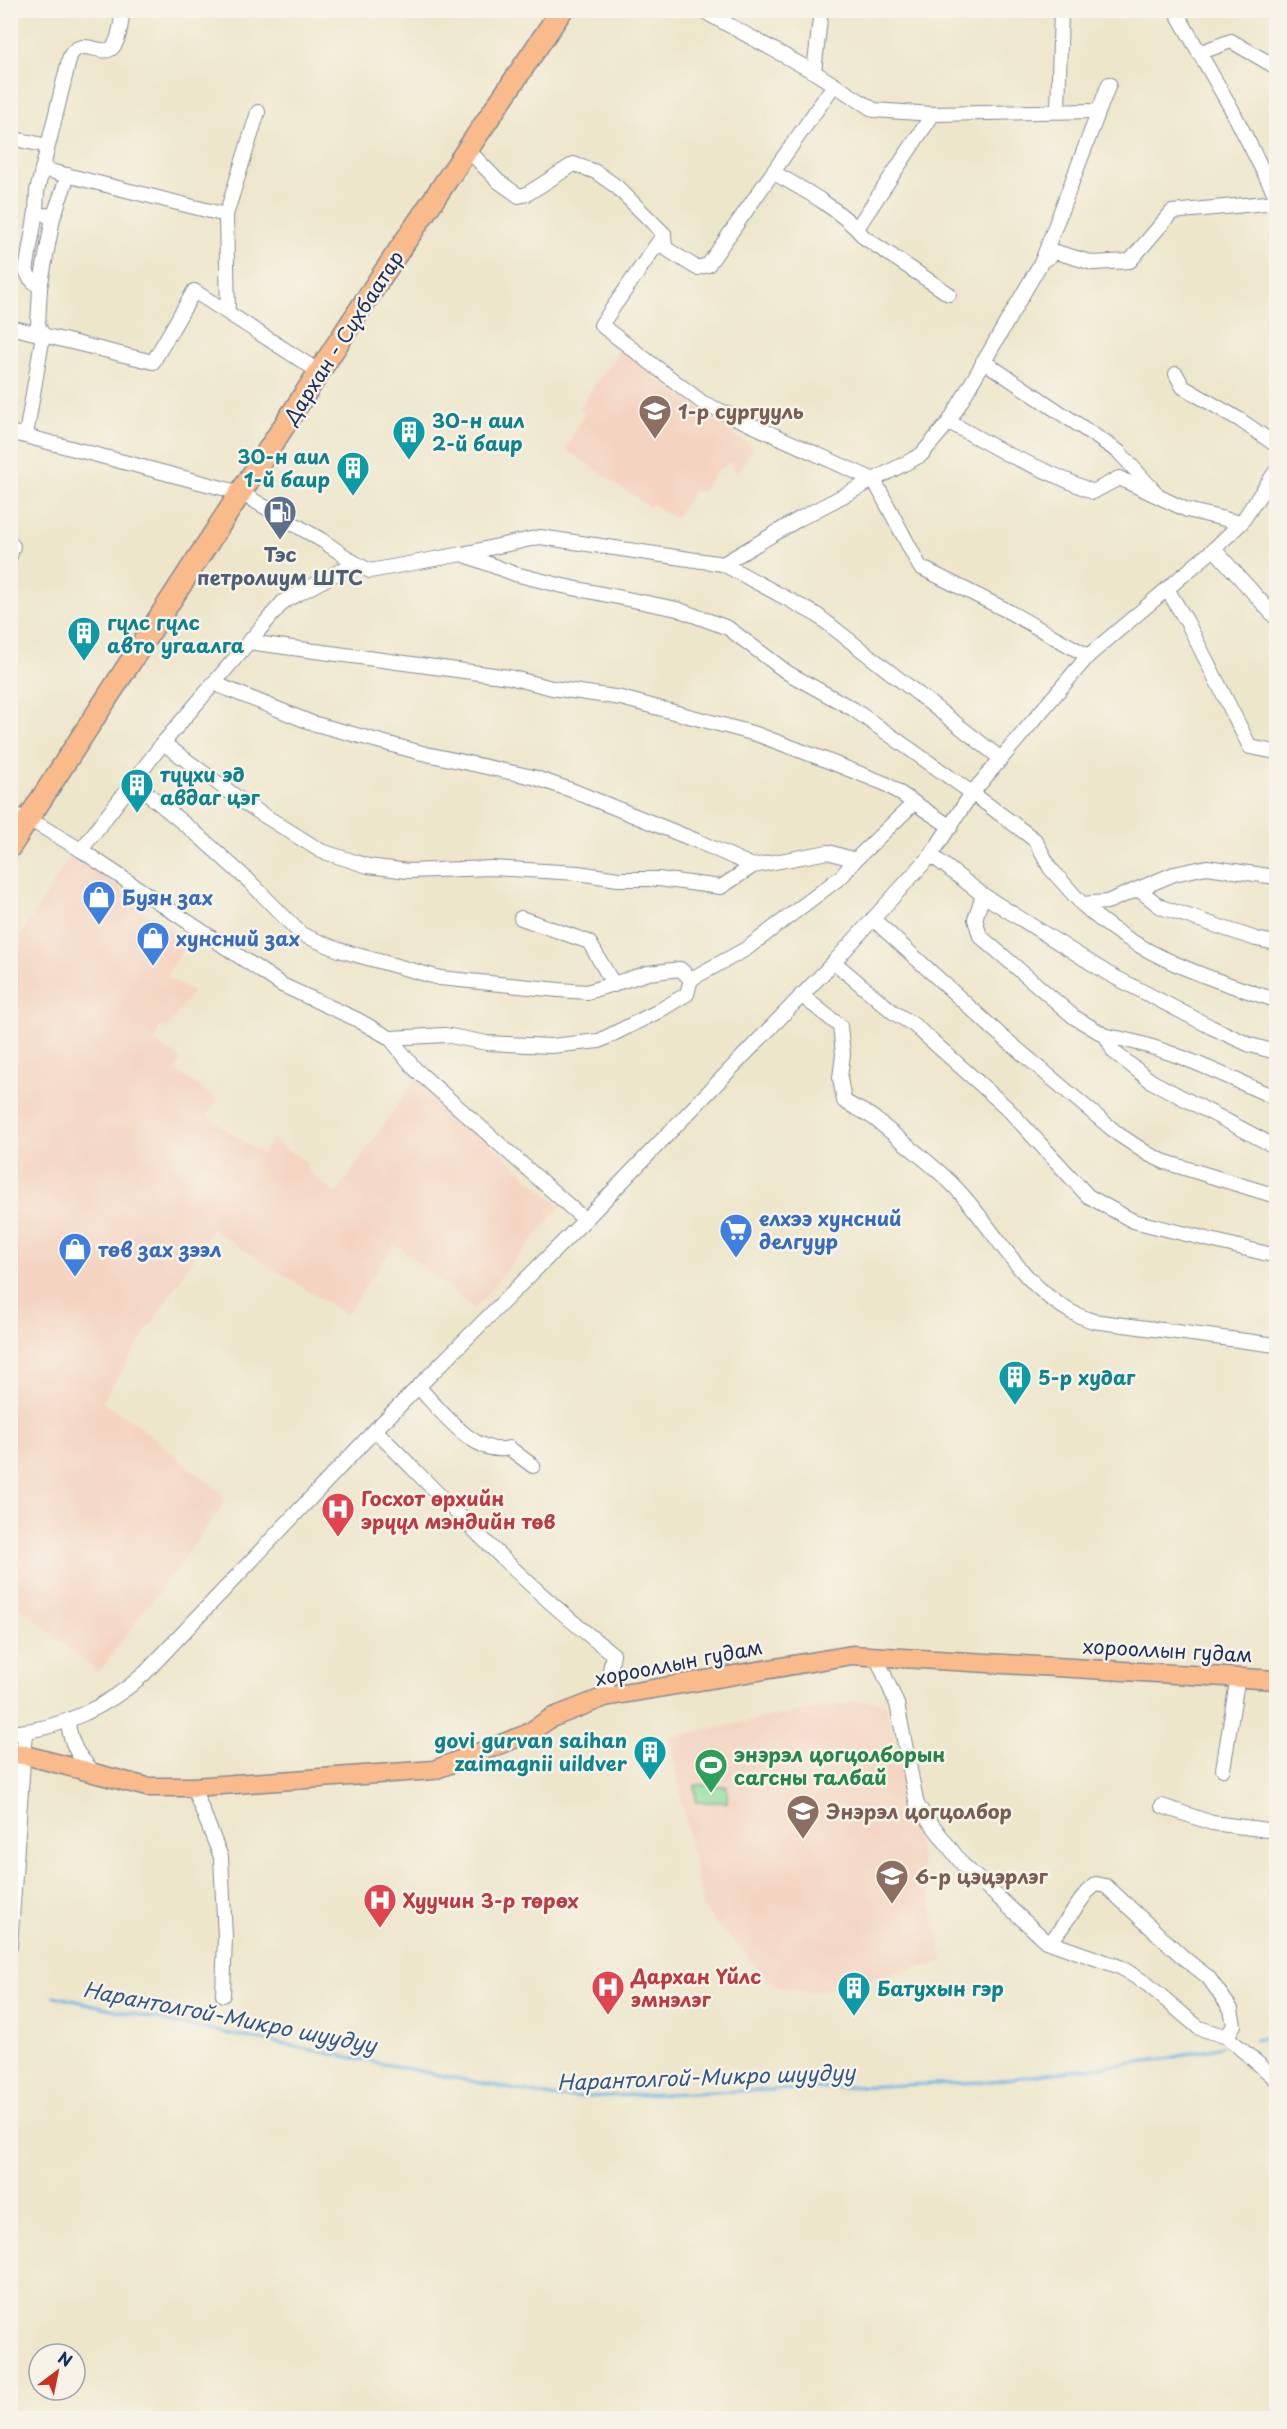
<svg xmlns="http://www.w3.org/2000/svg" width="1287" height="2429" font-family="'Playpen Sans',sans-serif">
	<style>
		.built { fill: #f4d3c0 }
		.green { fill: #8fde9c; stroke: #55867d; stroke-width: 1.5 }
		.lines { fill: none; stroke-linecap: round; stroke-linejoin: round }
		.stream { stroke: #6cb3e3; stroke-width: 3 }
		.minor-casing { stroke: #848a94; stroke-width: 16 }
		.major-casing { stroke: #848a94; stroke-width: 21 }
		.highway-casing { stroke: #848a94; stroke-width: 24 }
		.minor { stroke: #fff; stroke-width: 14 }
		.major { stroke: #fabb8c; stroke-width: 18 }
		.highway { stroke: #fabb8c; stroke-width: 21 }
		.labels { text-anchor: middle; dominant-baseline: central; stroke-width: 5; stroke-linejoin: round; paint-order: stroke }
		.street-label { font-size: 20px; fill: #1b2f5e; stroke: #f7f3e8 }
		.education-label { font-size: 20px; font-weight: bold; fill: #785e54; stroke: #f7f3e8; text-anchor: start }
		.culture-label { font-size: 20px; font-weight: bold; fill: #0d838f; stroke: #f7f3e8; text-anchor: start }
		.service-label { font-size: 20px; font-weight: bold; fill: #4e5e75; stroke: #f7f3e8 }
		.shop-label { font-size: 20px; font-weight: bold; fill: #366cbe; stroke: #f7f3e8; text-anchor: start }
		.health-label { font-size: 20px; font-weight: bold; fill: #be3a42; stroke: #f7f3e8; text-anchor: start }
		.leisure-label { font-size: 20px; font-weight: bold; fill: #27864d; stroke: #f7f3e8; text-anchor: start }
		.water-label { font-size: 21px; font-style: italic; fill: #335786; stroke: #f7f3e8 }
	</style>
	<rect width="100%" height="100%" fill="#f7f3e8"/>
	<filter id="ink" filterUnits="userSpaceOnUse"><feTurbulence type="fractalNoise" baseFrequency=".0167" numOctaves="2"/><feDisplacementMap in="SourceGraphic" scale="12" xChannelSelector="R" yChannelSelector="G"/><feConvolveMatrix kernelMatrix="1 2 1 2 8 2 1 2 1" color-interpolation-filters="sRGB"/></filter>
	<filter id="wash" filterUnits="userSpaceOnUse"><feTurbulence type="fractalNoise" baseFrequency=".008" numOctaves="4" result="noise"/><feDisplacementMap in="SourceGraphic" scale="24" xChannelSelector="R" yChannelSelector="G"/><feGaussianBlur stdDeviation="1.35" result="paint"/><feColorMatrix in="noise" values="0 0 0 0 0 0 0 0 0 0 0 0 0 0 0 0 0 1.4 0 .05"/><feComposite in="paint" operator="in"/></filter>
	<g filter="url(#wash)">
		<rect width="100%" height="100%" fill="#eee6cb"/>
		<g class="built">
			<path d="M621,347L656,373L654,377L754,448L737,473L729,462L715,473L701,493L695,489L675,518L652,504L649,507L566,449L584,414L579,408Z"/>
			<path d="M70,856L141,901L137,908L187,942L166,976L193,992L167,1028L161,1026L154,1041L181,1059L176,1070L218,1100L207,1116L262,1154L272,1139L308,1164L306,1169L336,1194L416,1078L561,1207L474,1309L395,1244L346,1315L212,1229L102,1402L130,1419L223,1494V1506L98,1673L11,1599L10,1041L14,1035L10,1032L11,952Z"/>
			<path d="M859,1700L886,1703L944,1962L807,1993L775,1986L703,1909L669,1737Z"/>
		</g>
		<path class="green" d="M695,1785L727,1786V1802H696Z"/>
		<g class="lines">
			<g class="stream">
				<path d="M54,1996L169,2022L557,2098L983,2082L1171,2058L1222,2046"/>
				<path d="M1254,2040L1276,2036"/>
			</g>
		</g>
	</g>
	<g filter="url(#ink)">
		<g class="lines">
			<g class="minor-casing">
				<g id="minor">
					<path d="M1175,10L1231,108L1276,196"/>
					<path d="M707,13L814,72L874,110L933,114L1098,111"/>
					<path d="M1199,53L1231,41L1276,67"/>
					<path d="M814,72L821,10"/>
					<path d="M1058,111L1061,10"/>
					<path d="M10,138L48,146"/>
					<path d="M468,150L498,181L519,196L527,194L574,164L596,172L617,187L664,234L665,248L697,268L708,265L834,85"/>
					<path d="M42,169L226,215"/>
					<path d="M774,173C807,191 841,210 865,238L949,294"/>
					<path d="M46,215L53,218L68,175"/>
					<path d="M857,228L933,114"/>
					<path d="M664,234L601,325L703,403L874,480L920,567L1004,609L1088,656"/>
					<path d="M1042,261L1056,252L1093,263L1130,261L1172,212L1276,202"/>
					<path d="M40,288L53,218"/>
					<path d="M228,313L226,215L258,112"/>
					<path d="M10,327L153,362L194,291L321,373"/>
					<path d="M983,361L1119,452L1157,494"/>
					<path d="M1176,374L1183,387L1240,420L1276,445"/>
					<path d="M949,422L1007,454L1093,492L1119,478L1187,510L1241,523"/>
					<path d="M10,432L241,493L323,541L355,563"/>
					<path d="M26,435L43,335L38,325L40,288L30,278L26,271L36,212L37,191L70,56C82,35 103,59 113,47C120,39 121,21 123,10"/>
					<path d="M1214,549L1276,618"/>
					<path d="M462,554L515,574L563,586L677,609L728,628L788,673L853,709L972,793L1035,840L1050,868L1082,904L1107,902L1174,874L1207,867L1276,877"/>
					<path d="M10,556L13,546"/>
					<path d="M723,564L817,615L1000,758"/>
					<path d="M1167,589L1187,622L1250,747L1276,752"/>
					<path d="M248,642L509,677L552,688L621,698L756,734L823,759L886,784L951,827"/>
					<path d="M213,683L312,723L422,753L533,777L571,790L697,841L753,866"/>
					<path d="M163,743L246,804L321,851L368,866L408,871L492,868L578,873L618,879H658L721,887L753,866L828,852L855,860L914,803"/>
					<path d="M132,781L199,836L250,882L301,934L339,950L440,978L559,990L587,992L648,973L680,969L691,979"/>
					<path d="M10,814L29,819L81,850L282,985L356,1019L390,1038L415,1069L585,1220"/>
					<path d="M81,850L163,743L283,602L355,563L370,571L462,554L540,537L723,564L799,519L921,455L949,422L1042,261L1109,84"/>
					<path d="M931,855L983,895L1107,973L1211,1027L1250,1045L1276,1052"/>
					<path d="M1138,889L1161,907L1256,939L1276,943"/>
					<path d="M983,895L975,919L980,936L1074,1017L1106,1036"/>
					<path d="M1082,904C1135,954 1208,979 1276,1000"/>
					<path d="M521,918L589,942L614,985"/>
					<path d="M873,919L998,1033L1118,1134L1148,1154L1165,1162L1276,1196"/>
					<path d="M834,962L893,1012L914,1025L1007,1108L1088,1196L1133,1221L1276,1256"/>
					<path d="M801,995L840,1026L843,1054L840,1078L844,1101C853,1107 868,1113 875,1119C901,1141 929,1161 953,1185C993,1225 1017,1281 1068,1310C1075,1315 1085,1318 1093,1321L1276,1345"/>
					<path d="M390,1038L445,1035L487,1043L551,1046L599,1041L657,1012L687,994L691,979L746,949L842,876L855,860"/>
					<path d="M1276,1098C1220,1074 1167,1046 1106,1036L1114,1052L1151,1081L1276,1147"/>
					<path d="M418,1387C440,1409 475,1458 509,1448L533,1466"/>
					<path d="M375,1430C452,1507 526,1588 613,1654L605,1697"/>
					<path d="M876,1656L897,1704L917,1805L963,1865L1046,1941L1120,1967L1147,1984L1199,2028L1227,2037L1276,2079"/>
					<path d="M68,1721C70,1745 79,1758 96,1774"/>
					<path d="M10,1733C61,1729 108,1707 145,1673L375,1430L585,1220L834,962L931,855L972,793L1088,656L1214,549L1241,523L1276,471"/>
					<path d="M1223,1769L1238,1676"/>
					<path d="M193,1787L221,1857L225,1937L223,1995"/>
					<path d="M1162,1806L1212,1823L1276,1831"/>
					<path d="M1051,1942L1087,1892L1096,1884L1106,1886L1185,1959L1208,1977L1231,2009L1234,2025L1227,2037"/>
					<path d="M10,1947L25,1732"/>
				</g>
			</g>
			<g class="major-casing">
				<path id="major" d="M10,1754L25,1755L147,1787H193L434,1770L527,1734L551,1718L605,1697L852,1655L1276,1680"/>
			</g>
			<g class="highway-casing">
				<path id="highway" d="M10,847L379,280L562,10"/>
			</g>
			<use href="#minor" class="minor"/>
			<use href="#major" class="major"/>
			<use href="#highway" class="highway"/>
		</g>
	</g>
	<defs>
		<g id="school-pin" transform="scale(1.725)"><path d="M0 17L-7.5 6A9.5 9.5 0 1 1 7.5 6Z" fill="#8d6e63" stroke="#f7f3e8"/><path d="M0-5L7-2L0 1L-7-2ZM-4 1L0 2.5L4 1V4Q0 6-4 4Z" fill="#fff"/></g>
		<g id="building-pin" transform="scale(1.725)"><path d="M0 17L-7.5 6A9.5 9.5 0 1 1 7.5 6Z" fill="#0f9aa8" stroke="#f7f3e8"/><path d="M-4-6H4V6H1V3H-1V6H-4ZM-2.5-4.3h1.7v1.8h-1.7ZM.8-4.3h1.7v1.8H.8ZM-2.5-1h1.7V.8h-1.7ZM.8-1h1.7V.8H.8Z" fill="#fff"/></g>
		<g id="fuel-pin" transform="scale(1.725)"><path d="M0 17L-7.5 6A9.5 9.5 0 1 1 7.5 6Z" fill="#5c6f8a" stroke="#f7f3e8"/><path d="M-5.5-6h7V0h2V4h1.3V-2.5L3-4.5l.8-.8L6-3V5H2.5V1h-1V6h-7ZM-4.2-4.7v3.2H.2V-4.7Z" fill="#fff"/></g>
		<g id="shop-pin" transform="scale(1.725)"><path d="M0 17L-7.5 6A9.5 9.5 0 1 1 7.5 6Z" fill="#3f7fe0" stroke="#f7f3e8"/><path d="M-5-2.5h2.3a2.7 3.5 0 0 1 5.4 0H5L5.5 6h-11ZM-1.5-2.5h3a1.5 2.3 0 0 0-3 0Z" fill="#fff"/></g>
		<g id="supermarket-pin" transform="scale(1.725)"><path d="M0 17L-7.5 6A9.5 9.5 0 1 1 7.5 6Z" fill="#3f7fe0" stroke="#f7f3e8"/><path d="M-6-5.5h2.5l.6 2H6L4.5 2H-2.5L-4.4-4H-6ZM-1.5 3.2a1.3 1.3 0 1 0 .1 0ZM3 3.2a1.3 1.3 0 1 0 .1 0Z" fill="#fff"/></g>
		<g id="hospital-pin" transform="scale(1.725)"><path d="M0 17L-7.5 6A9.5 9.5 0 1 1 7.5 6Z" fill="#e0444e" stroke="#f7f3e8"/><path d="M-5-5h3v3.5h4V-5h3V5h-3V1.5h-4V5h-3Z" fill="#fff"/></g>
		<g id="stadium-pin" transform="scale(1.725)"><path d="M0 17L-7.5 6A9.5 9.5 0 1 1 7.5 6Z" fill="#2e9e5b" stroke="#f7f3e8"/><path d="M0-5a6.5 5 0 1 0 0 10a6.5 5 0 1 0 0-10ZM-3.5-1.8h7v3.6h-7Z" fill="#fff"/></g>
	</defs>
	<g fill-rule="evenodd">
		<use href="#school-pin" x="655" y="411"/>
		<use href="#building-pin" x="409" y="432"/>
		<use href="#building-pin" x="353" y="468"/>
		<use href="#fuel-pin" x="280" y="512"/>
		<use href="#building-pin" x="84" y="633"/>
		<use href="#building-pin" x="137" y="785"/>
		<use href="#shop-pin" x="99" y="897"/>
		<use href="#shop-pin" x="153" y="938"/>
		<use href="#supermarket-pin" x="736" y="1230"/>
		<use href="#shop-pin" x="75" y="1249"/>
		<use href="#building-pin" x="1015" y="1377"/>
		<use href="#hospital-pin" x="338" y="1509"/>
		<use href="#building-pin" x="650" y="1752"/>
		<use href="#stadium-pin" x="711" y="1765"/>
		<use href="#school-pin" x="803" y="1811"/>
		<use href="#school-pin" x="892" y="1876"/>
		<use href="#hospital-pin" x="380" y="1900"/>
		<use href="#hospital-pin" x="608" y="1987"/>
		<use href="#building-pin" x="854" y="1988"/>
	</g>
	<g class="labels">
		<g class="street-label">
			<text transform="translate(343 337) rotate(-57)">Дархан - Сүхбаатар</text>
			<text transform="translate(1168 1650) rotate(3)">хорооллын гудам</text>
			<text transform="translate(679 1662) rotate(-11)">хорооллын гудам</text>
		</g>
		<g class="education-label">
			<text x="678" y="411">1-р сургууль</text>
			<text x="826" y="1811">Энэрэл цогцолбор</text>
			<text x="915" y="1876">6-р цэцэрлэг</text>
		</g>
		<g class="culture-label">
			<text x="432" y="420">30-н аил<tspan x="432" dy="23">2-й баир</tspan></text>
			<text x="330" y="456" text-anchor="end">30-н аил<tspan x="330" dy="23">1-й баир</tspan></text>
			<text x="107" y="622">гүлс гүлс<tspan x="107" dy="23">авто угаалга</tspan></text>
			<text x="160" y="774">түүхи эд<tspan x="160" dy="23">авдаг цэг</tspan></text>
			<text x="1038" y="1377">5-р худаг</text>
			<text x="627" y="1740" text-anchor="end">govi gurvan saihan<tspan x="627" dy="23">zaimagnii uildver</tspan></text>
			<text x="877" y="1988">Батухын гэр</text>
		</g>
		<g class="service-label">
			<text x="280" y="554">Тэс<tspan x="280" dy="23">петролиум ШТС</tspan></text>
		</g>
		<g class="shop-label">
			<text x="122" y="897">Буян зах</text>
			<text x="176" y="938">хунсний зах</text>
			<text x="759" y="1218">елхээ хунсний<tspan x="759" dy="23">делгуур</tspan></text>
			<text x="98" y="1249">төв зах зээл</text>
		</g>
		<g class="health-label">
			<text x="361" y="1498">Госхот өрхийн<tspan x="361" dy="23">эрүүл мэндийн төв</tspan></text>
			<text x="403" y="1900">Хуучин 3-р төрөх</text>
			<text x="631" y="1976">Дархан Үйлс<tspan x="631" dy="23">эмнэлэг</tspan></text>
		</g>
		<g class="leisure-label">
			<text x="734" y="1754">энэрэл цогцолборын<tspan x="734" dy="23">сагсны талбай</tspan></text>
		</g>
		<g class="water-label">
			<text transform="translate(230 2016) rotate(11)">Нарантолгой-Микро шуудуу</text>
			<text transform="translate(706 2076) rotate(-2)">Нарантолгой-Микро шуудуу</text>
		</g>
	</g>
	<rect width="1287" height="2429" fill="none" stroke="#f7f3e8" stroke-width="36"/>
	<g transform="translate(57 2372) rotate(32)"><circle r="28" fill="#f7f3e8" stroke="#9fa5b1" stroke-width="1.5"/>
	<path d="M0-4.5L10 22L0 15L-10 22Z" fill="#c8321e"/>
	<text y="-9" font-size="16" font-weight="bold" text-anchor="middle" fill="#1b2f5e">N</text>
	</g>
</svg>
